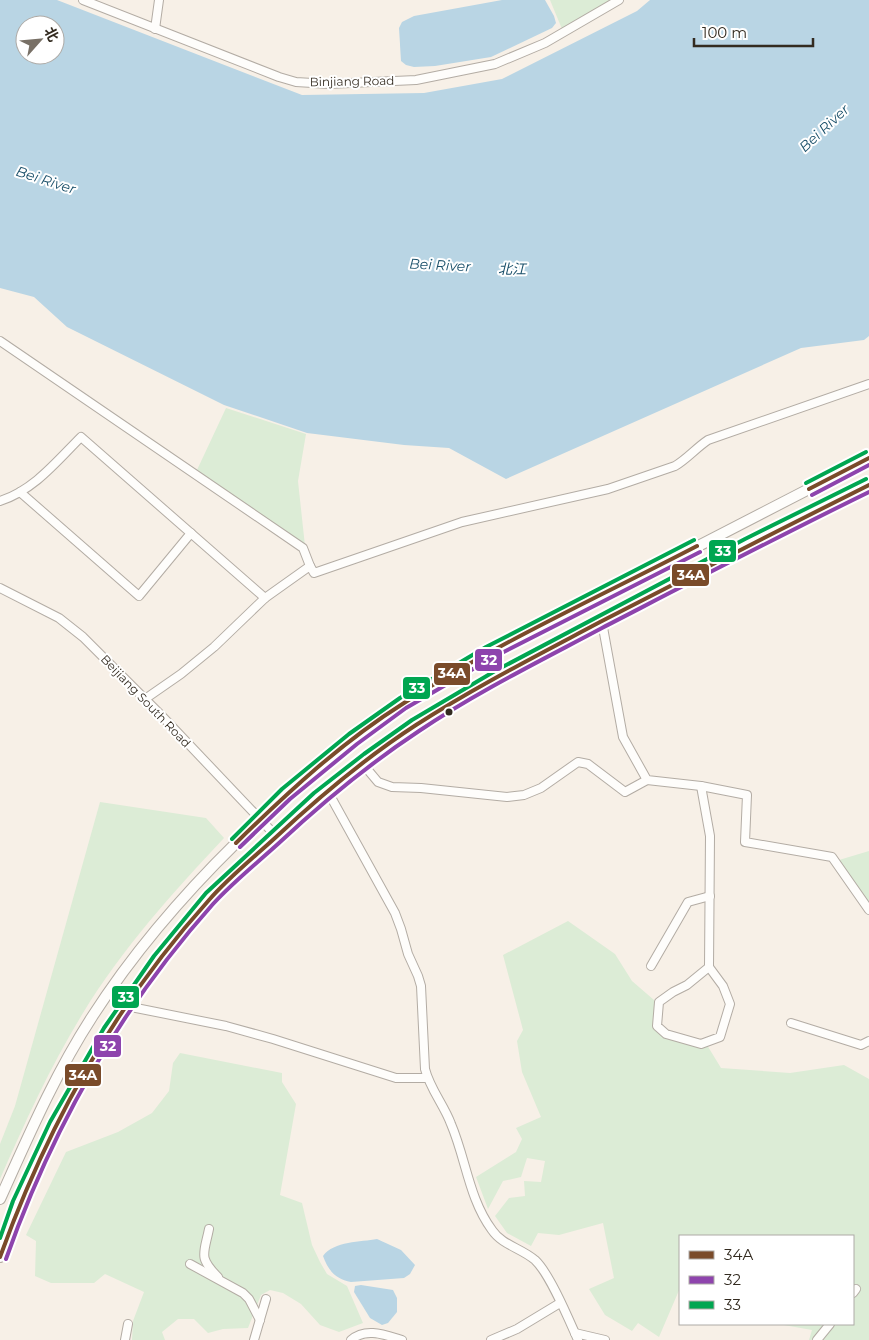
<svg xmlns="http://www.w3.org/2000/svg" width="869" height="1340" font-family="Montserrat,'Noto Sans SC',sans-serif">
	<style>
		.green { fill: #dcecd6 }
		.water { fill: #b9d5e4; fill-rule: evenodd }
		.lines { fill: none; stroke-linecap: round; stroke-linejoin: round }
		.minor-casing { stroke: #b3aca4; stroke-width: 10 }
		.major-casing { stroke: #b3aca4; stroke-width: 12 }
		.minor { stroke: #fefdfb; stroke-width: 8 }
		.major { stroke: #fefdfb; stroke-width: 10 }
		.bus-1-casing { stroke: #fff; stroke-width: 8 }
		.bus-2-casing { stroke: #fff; stroke-width: 8 }
		.bus-3-casing { stroke: #fff; stroke-width: 8 }
		.bus-1 { stroke: #7a4b2a; stroke-width: 4 }
		.bus-2 { stroke: #8e44ad; stroke-width: 4 }
		.bus-3 { stroke: #00a651; stroke-width: 4 }
		.bus-dot { fill: #332b20; stroke: #fff; stroke-width: 2 }
		.labels { text-anchor: middle; dominant-baseline: central; stroke-width: 4; stroke-linejoin: round; paint-order: stroke }
		.street-label { font-size: 12px; fill: #332b20; stroke: #fff }
		.water-label { font-size: 14px; font-style: italic; fill: #194f69; stroke: #fff }
		.line-badge { stroke: #fff; stroke-width: 2 }
		.badge-label { font-size: 14px; text-anchor: middle; font-weight: bold; fill: #fff }
	</style>
	<rect width="100%" height="100%" fill="#f7f0e7"/>
	<g class="green">
		<path d="M550,0H611L562,29Z"/>
		<path d="M226,408L306,434L298,481L305,546L197,470Z"/>
		<path d="M100,802L206,818L224,838C173,892 122,949 83,1013C51,1065 25,1122 0,1179V1144L15,1106Z"/>
		<path d="M869,851V904L839,860Z"/>
		<path d="M568,921L615,954L632,981L654,1000V1027L707,1045L721,1068L790,1073L844,1065L869,1079V1340H809L812,1330L778,1324H853V1236H680V1288L659,1337L638,1323L632,1331L605,1315L589,1289L614,1278L603,1223L559,1235L538,1233L531,1246L507,1233L495,1216L509,1198L525,1196L524,1181L541,1182L545,1161L527,1158L521,1177L503,1181L488,1209L476,1177L516,1152L522,1139L516,1128L541,1117L522,1072L517,1041L523,1030L503,955Z"/>
		<path d="M180,1053L282,1073V1082L296,1104L280,1195L302,1203L312,1245L320,1262L327,1274L347,1286L363,1323L339,1332L320,1325L301,1304L283,1293L270,1290L261,1295L248,1328L223,1329L208,1333L194,1319H178L162,1332L165,1340H132L133,1321L144,1292L105,1274L94,1283H51L35,1276L36,1241L26,1235L66,1152L118,1132L152,1113L169,1091L173,1063Z"/>
	</g>
	<g class="water">
		<path d="M0,0H57L302,95L424,93L502,79L637,11L650,0H869V336L864,340L801,348L506,479L449,448L404,445L307,433L224,405L67,327L34,297L0,288ZM25,25H55V55H25Z"/>
		<path d="M502,0H545L554,16L556,23L552,28L491,57L435,66L414,67L406,65L401,61L399,28L402,22L414,16Z"/>
		<path d="M377,1239L401,1250L415,1265L410,1274L404,1278L351,1282C335,1279 328,1270 323,1256C334,1241 361,1242 377,1239Z"/>
		<path d="M361,1285L393,1290L397,1298V1312L388,1323L382,1325L370,1318L354,1292L355,1286Z"/>
	</g>
	<g class="lines">
		<g class="minor-casing">
			<g id="minor">
				<path d="M83,0L279,77L296,82L329,84L416,80L495,64L545,43L619,0"/>
				<path d="M155,29L159,0"/>
				<path d="M0,341L303,548L310,566"/>
				<path d="M20,492L139,596L191,533"/>
				<path d="M0,501C34,490 56,462 81,437L265,598"/>
				<path d="M0,588L59,618L83,637L160,714L276,836"/>
				<path d="M602,622L623,737L647,780L701,786L747,795L745,842L832,857L869,910"/>
				<path d="M145,699L181,674L214,647L265,598L310,566L314,573L462,522L608,489L675,466C687,459 696,448 708,440L869,384"/>
				<path d="M362,763L378,782L392,787L421,788L507,797L524,795L541,788L578,762L588,764L625,792L647,780"/>
				<path d="M701,786L710,836L709,967L687,985L673,992L659,1002L657,1026L666,1034L701,1044L720,1037L730,1004L723,986L709,967"/>
				<path d="M327,790L395,913L401,929L408,954L418,976L421,986L425,1069C430,1089 444,1105 451,1124C466,1159 469,1199 492,1230C502,1245 521,1248 535,1260C550,1274 569,1320 578,1340"/>
				<path d="M651,966L688,902L710,896"/>
				<path d="M126,1006L226,1026L273,1039L396,1078H427"/>
				<path d="M791,1023L861,1045L869,1041"/>
				<path d="M209,1229C204,1254 198,1257 218,1277"/>
				<path d="M190,1264L243,1293L249,1299L260,1320"/>
				<path d="M853,1293L856,1289"/>
				<path d="M575,1333L605,1340"/>
				<path d="M125,1340L128,1324"/>
				<path d="M254,1340L266,1299"/>
				<path d="M351,1340C366,1327 385,1335 402,1340"/>
				<path d="M491,1340L517,1329L560,1303"/>
				<path d="M817,1340L830,1324"/>
			</g>
		</g>
		<g class="major-casing">
			<g id="major">
				<path d="M0,1199C28,1137 55,1074 92,1017C133,953 183,895 237,842C253,826 269,809 285,794C337,747 394,707 454,672L869,458"/>
				<path d="M0,1257L19,1204L55,1125L109,1031L159,960L210,898L318,798L368,759L416,725L498,676L748,545L869,485"/>
			</g>
		</g>
		<use href="#minor" class="minor"/>
		<use href="#major" class="major"/>
		<g class="bus-1-casing">
			<g id="bus-1">
				<path d="M809,489L869,458"/>
				<path d="M236,843C288,792 342,742 404,703C497,643 599,597 697,546"/>
				<path d="M0,1257C47,1127 116,1003 209,900C228,878 253,858 275,838C319,797 365,758 416,725C475,687 538,655 600,622C689,576 779,530 869,485"/>
			</g>
		</g>
		<g class="bus-2-casing">
			<g id="bus-2">
				<path d="M812,495L869,465"/>
				<path d="M240,847L290,799L357,744L406,708L492,658L700,552"/>
				<path d="M6,1259C52,1129 121,1007 213,904C233,882 257,863 279,843C323,802 369,764 419,731C477,692 540,661 602,628C691,582 779,536 869,492"/>
			</g>
		</g>
		<g class="bus-3-casing">
			<g id="bus-3">
				<path d="M806,483L866,452"/>
				<path d="M232,839L282,789L349,734L400,698L486,647L694,540"/>
				<path d="M0,1238L13,1201L50,1122L104,1028L154,956L206,893L314,793L364,754L412,720L495,671L745,539L866,479"/>
			</g>
		</g>
		<use href="#bus-1" class="bus-1"/>
		<use href="#bus-2" class="bus-2"/>
		<use href="#bus-3" class="bus-3"/>
	</g>
	<circle class="bus-dot" cx="449" cy="712" r="4.5"/>
	<g class="labels">
		<g class="street-label">
			<text transform="translate(352 81) rotate(-1)">Binjiang Road</text>
			<text transform="translate(146 701) rotate(46)">Beijiang South Road</text>
		</g>
		<g class="water-label">
			<text transform="translate(824 128) rotate(-43)">Bei River</text>
			<text transform="translate(46 180) rotate(18)">Bei River</text>
			<text transform="translate(440 265) rotate(3)">Bei River</text>
			<text x="512" y="269">北江</text>
		</g>
	</g>
	<g class="line-badge">
		<rect x="708" y="539" width="29" height="24" rx="5" fill="#00a651"/>
		<rect x="671" y="563" width="39" height="24" rx="5" fill="#7a4b2a"/>
		<rect x="474" y="648" width="29" height="24" rx="5" fill="#8e44ad"/>
		<rect x="433" y="662" width="38" height="24" rx="5" fill="#7a4b2a"/>
		<rect x="402" y="676" width="29" height="24" rx="5" fill="#00a651"/>
		<rect x="111" y="985" width="29" height="24" rx="5" fill="#00a651"/>
		<rect x="93" y="1034" width="29" height="24" rx="5" fill="#8e44ad"/>
		<rect x="64" y="1063" width="38" height="24" rx="5" fill="#7a4b2a"/>
	</g>
	<g class="badge-label">
		<text x="723" y="556">33</text>
		<text x="691" y="580">34A</text>
		<text x="489" y="665">32</text>
		<text x="452" y="678">34A</text>
		<text x="417" y="693">33</text>
		<text x="126" y="1002">33</text>
		<text x="108" y="1051">32</text>
		<text x="83" y="1080">34A</text>
	</g>
	<rect x="679" y="1235" width="175" height="90" fill="#ffffff" stroke="#adaaa6"/>
	<rect x="689" y="1251" width="25" height="8" fill="#7a4b2a" stroke="#adaaa6"/>
	<text x="724" y="1260" font-size="15" fill="#332b20">34A</text>
	<rect x="689" y="1276" width="25" height="8" fill="#8e44ad" stroke="#adaaa6"/>
	<text x="724" y="1285" font-size="15" fill="#332b20">32</text>
	<rect x="689" y="1301" width="25" height="8" fill="#00a651" stroke="#adaaa6"/>
	<text x="724" y="1310" font-size="15" fill="#332b20">33</text>
	<g transform="translate(40 40) rotate(63)"><circle r="24" fill="#ffffff" stroke="#adaaa6"/>
	<path d="M0-4L9 19L0 12L-9 19Z" fill="#787066"/>
	<text y="-8" font-size="14" font-weight="bold" text-anchor="middle" fill="#332b20">北</text>
	</g>
	<path d="M694 38v8h119v-8" fill="none" stroke="#332b20" stroke-width="2.5"/>
	<text x="702" y="38" font-size="15" fill="#332b20" stroke="#ffffff" stroke-width="4" paint-order="stroke">100 m</text>
</svg>
